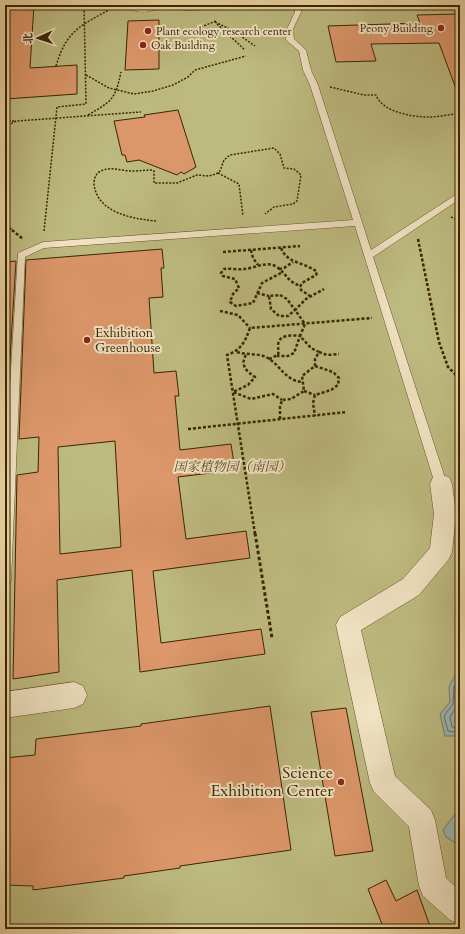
<svg xmlns="http://www.w3.org/2000/svg" width="465" height="934" font-family="Cardo,'Noto Serif SC',serif">
	<style>
		.green { fill: #bdba7f; stroke: #7c7040 }
		.water { fill: #9cb5b0; stroke: #757b6a }
		.lines { fill: none; stroke-linecap: round; stroke-linejoin: round }
		.shore { stroke: #6b6d59; stroke-width: 1 }
		.building { fill: #dc976a; stroke: #3a2502; fill-rule: evenodd }
		.service-casing { stroke: #66502a; stroke-width: 1 }
		.minor-casing { stroke: #66502a; stroke-width: 1 }
		.path-far2 { stroke: #3a2502; stroke-width: 1.5; stroke-dasharray: 2 1.5; stroke-linecap: butt }
		.path-far1 { stroke: #3a2502; stroke-width: 2.5; stroke-dasharray: 3 2; stroke-linecap: butt }
		.path { stroke: #3a2502; stroke-width: 3; stroke-dasharray: 3.5 2.5; stroke-linecap: butt }
		.service { fill: #f0e2c2; fill-rule: evenodd }
		.minor { fill: #f0e2c2; fill-rule: evenodd }
		.poi-dot { fill: #8f2418; stroke: #f0e2c2; stroke-width: 1.5 }
		.labels { text-anchor: middle; dominant-baseline: central; stroke-width: 4; stroke-linejoin: round; paint-order: stroke }
		.far-poi-label { font-size: 11px; fill: #3a2502; stroke: #f0e2c2; text-anchor: start }
		.poi-label { font-size: 13px; fill: #3a2502; stroke: #f0e2c2; text-anchor: start }
		.park-label { font-size: 13px; font-style: italic; fill: #5b4a21; stroke: #f0e2c2 }
		.near-poi-label { font-size: 16px; fill: #3a2502; stroke: #f0e2c2; text-anchor: end }
	</style>
	<rect width="100%" height="100%" fill="#e8d2a1"/>
	<filter id="stains"><feTurbulence type="fractalNoise" baseFrequency=".005" numOctaves="4"/><feColorMatrix values="0 0 0 0 .2 0 0 0 0 .09 0 0 0 0 .02 0 0 0 .5 -.17"/></filter>
	<radialGradient id="worn" r=".72"><stop offset=".6" stop-color="#630" stop-opacity="0"/><stop offset="1" stop-color="#630" stop-opacity=".3"/></radialGradient>
	<rect class="green" x="5" y="5" width="455" height="924"/>
	<g class="water">
		<path d="M460,675V736H445L440,714L450,702L449,687L454,677Z"/>
		<path d="M460,794V846L446,837L443,830L458,810Z"/>
	</g>
	<g class="lines">
		<g class="shore">
			<path d="M460,679L454,686L453,704L444,716L448,731L460,733"/>
			<path d="M460,685L458,689V704L450,717L452,727L460,728"/>
		</g>
	</g>
	<g class="building">
		<path d="M5,5H34L30,68L77,65V94L5,99Z"/>
		<path d="M460,14V94H458L439,43L371,44L376,61L336,62L328,26L420,23L417,15Z"/>
		<path d="M159,20V69L125,70L128,21Z"/>
		<path d="M178,110L196,167L184,174L181,172L177,175L139,160L127,162L125,155H122L114,121L145,117L144,115Z"/>
		<path d="M162,249L164,268H161L163,297L149,298L154,373L176,371L179,396H175L180,450L231,444L235,470L178,477L186,539L246,531L250,558L153,571L161,643L261,629L265,654L140,672L132,570L57,580L59,672L13,679L17,475L38,472L39,437L19,439L26,260ZM115,441L121,547L60,554L58,447Z"/>
		<path d="M16,261L5,440V262Z"/>
		<path d="M270,706L291,850L180,866V868L124,876V878L33,890V886L5,885V758L35,755L36,739L141,726V724Z"/>
		<path d="M346,708L373,851L335,856L311,712Z"/>
		<path d="M386,880L396,901L417,890L431,929H384L368,889Z"/>
	</g>
	<g class="lines">
		<g class="service-casing">
			<g id="service">
				<path d="M124,5L143,8L154,5H162C153,14 133,14 124,5Z"/>
				<path d="M175,5H301V12L293,29L294,39L306,50L311,70L318,85L371,250L460,192V199L373,257L447,484L445,487L441,489L437,487L435,484L355,226L44,248L25,257L11,581L9,585L5,587V469L18,253L43,242L353,220L310,85L303,70L299,51L286,40L287,29L295,12L294,7L184,10Z"/>
			</g>
		</g>
		<g class="minor-casing">
			<g id="minor">
				<path d="M441,475L449,477L452,484L456,514L452,552L449,559L419,595L361,630L395,776L431,810L435,820L446,878L460,891V924L450,920L423,896L419,886L409,827L374,792L370,783L336,625L340,617L403,579L430,548L434,514L430,484L433,477Z"/>
				<path d="M74,682L83,686L87,695L83,704L74,708L5,718V692Z"/>
			</g>
		</g>
		<g class="path-far2">
			<path d="M215,22L232,30L255,46"/>
			<path d="M217,24L245,50"/>
			<path d="M201,27L216,21"/>
			<path d="M56,66C67,28 83,25 114,7"/>
			<path d="M86,75L109,88L134,94L153,91L173,85L188,77L195,70L246,56"/>
			<path d="M330,87L364,95H376C382,112 412,117 429,117C439,117 449,114 460,114"/>
			<path d="M88,115C112,101 115,100 121,72"/>
			<path d="M5,121H14"/>
			<path d="M5,127L16,121L141,112"/>
			<path d="M218,173L239,184L243,216"/>
			<path d="M451,217L460,221"/>
			<path d="M156,221C133,219 97,213 94,184C94,178 96,173 101,171C110,166 123,171 132,171C139,171 145,170 151,170L154,171V183H177L197,175L209,176L216,174L220,171L224,160L230,155L274,148L280,154L284,168L294,169L301,175L297,201L293,204L274,207L265,214"/>
			<path d="M5,223L13,231"/>
			<path d="M44,231L57,107L86,104L84,5"/>
		</g>
		<g class="path-far1">
			<path d="M12,230L23,239"/>
			<path d="M418,239L439,342L448,367L460,379"/>
			<path d="M281,248C287,264 305,262 317,272L316,275L302,283L300,287L301,290L310,296"/>
			<path d="M251,250L253,258L258,265"/>
			<path d="M223,252L300,246"/>
			<path d="M279,269L284,268L293,262"/>
			<path d="M281,273L262,283L253,303L236,306L230,302L233,294L239,288L235,279L223,276L221,273L224,269C230,268 237,270 243,269C254,269 266,260 277,267C287,274 287,282 301,286"/>
			<path d="M257,293L269,296"/>
			<path d="M280,295L287,299L295,310L288,316H279L271,309L269,296Z"/>
			<path d="M220,311L238,315L250,328"/>
			<path d="M237,352C246,355 257,353 266,357C281,365 284,380 302,382"/>
			<path d="M319,352L327,355L339,354"/>
			<path d="M246,355C240,365 246,371 255,377L248,385L233,392L251,399L273,394L282,400"/>
			<path d="M269,359L278,355C279,351 278,349 278,345C279,334 292,335 300,336L294,353L288,356H277"/>
			<path d="M315,366L333,372L339,378L338,385L331,390L315,395L313,403L315,416"/>
			<path d="M304,391L315,395"/>
			<path d="M280,419V407L282,400L291,399L304,391L302,376L315,366V359L319,352L311,348L300,336L305,324L295,310L306,299L324,289"/>
			<path d="M188,429L347,412"/>
			<path d="M255,534L227,355C241,350 245,342 250,328L372,318"/>
		</g>
		<path class="path" d="M255,533L272,638"/>
		<use href="#service" class="service"/>
		<use href="#minor" class="minor"/>
	</g>
	<g class="poi-dot">
		<circle cx="441" cy="28" r="4"/>
		<circle cx="148" cy="31" r="4"/>
		<circle cx="143" cy="45" r="4"/>
		<circle cx="87" cy="340" r="4"/>
		<circle cx="341" cy="782" r="4"/>
	</g>
	<g class="labels">
		<g class="far-poi-label">
			<text x="433" y="28" text-anchor="end">Peony Building</text>
			<text x="156" y="31">Plant ecology research center</text>
			<text x="151" y="45">Oak Building</text>
		</g>
		<g class="poi-label">
			<text x="95" y="333">Exhibition<tspan x="95" dy="15">Greenhouse</tspan></text>
		</g>
		<g class="park-label">
			<text x="232" y="467">国家植物园（南园）</text>
		</g>
		<g class="near-poi-label">
			<text x="333" y="773">Science<tspan x="333" dy="18">Exhibition Center</tspan></text>
		</g>
	</g>
	<rect width="465" height="934" fill="none" stroke="#e8d2a1" stroke-width="20"/>
	<rect x="6" y="6" width="453" height="922" fill="none" stroke="#3a2502" stroke-width="2"/>
	<rect x="10" y="10" width="445" height="914" fill="none" stroke="#3a2502"/>
	<g transform="translate(38 38) rotate(267)" stroke="#f0e2c2" stroke-width="3" paint-order="stroke">
	<path d="M0-3L7 15L0 10L-7 15Z" fill="#3a2502"/>
	<text y="-6" font-size="11" font-weight="bold" text-anchor="middle" fill="#3a2502">北</text>
	</g>
	<rect width="100%" height="100%" filter="url(#stains)"/>
	<rect width="100%" height="100%" fill="url(#worn)"/>
</svg>
